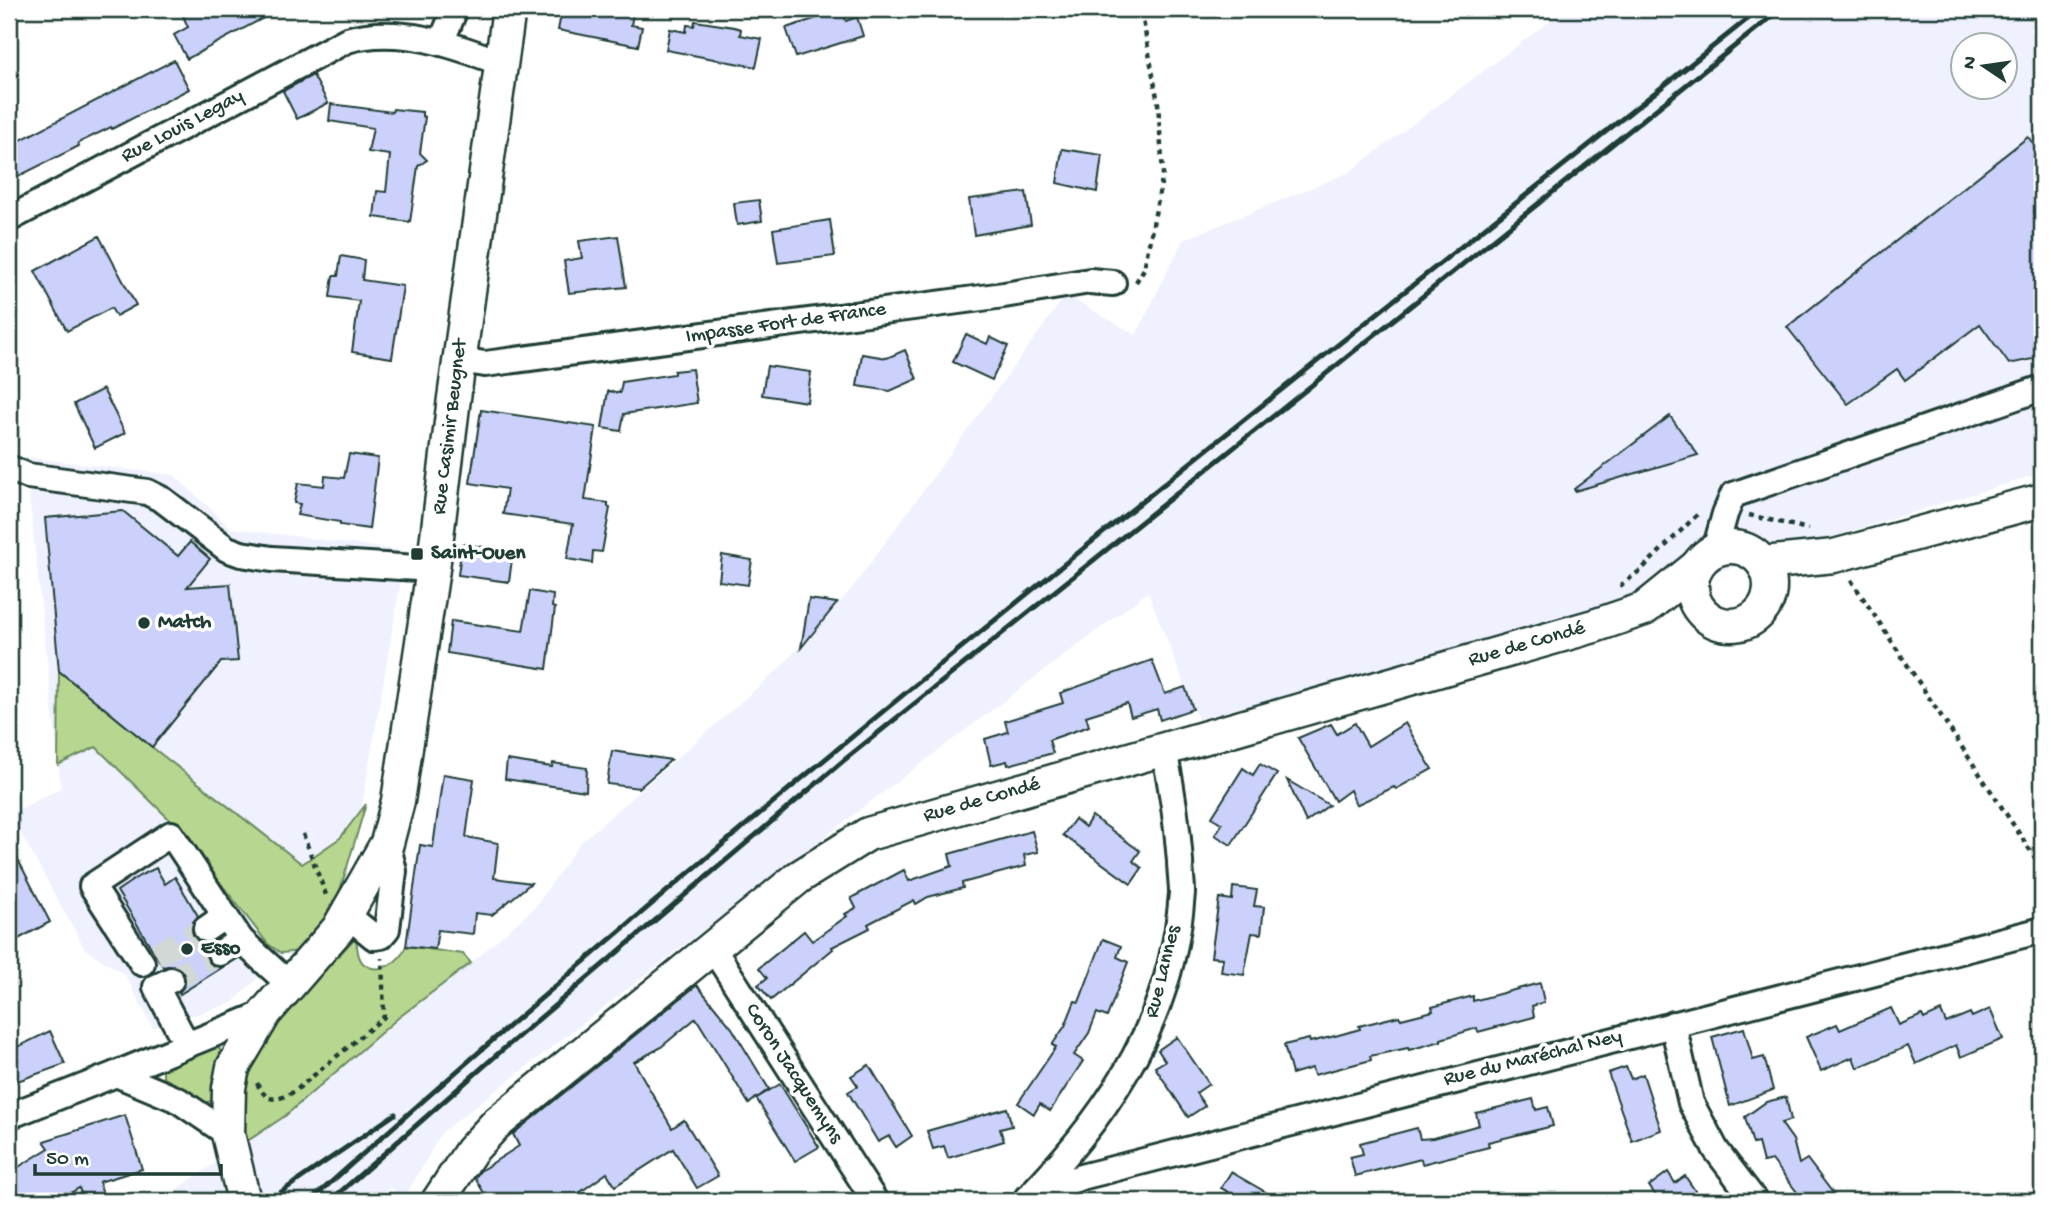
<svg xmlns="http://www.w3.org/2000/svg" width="2051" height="1210" font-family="'Gochi Hand',sans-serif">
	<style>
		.built { fill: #eff1fe; fill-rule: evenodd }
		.green { fill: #b7d68f; stroke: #6b8a62; stroke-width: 2 }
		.building { fill: #cbd1fa; stroke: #1f3d34; stroke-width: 2 }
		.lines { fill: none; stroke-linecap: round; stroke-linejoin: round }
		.minor-tunnel { stroke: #d2d8d6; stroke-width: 24; stroke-dasharray: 24 12; stroke-linecap: butt }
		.minor-casing { stroke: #1f3d34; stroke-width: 30 }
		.major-casing { stroke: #1f3d34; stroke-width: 37 }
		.path { stroke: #1f3d34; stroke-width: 4.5; stroke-dasharray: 5 5; stroke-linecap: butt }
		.minor { stroke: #fff; stroke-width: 24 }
		.major { stroke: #fff; stroke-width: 32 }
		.rail { stroke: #1f3d34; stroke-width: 5 }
		.poi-dot { fill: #1f3d34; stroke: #fff; stroke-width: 2.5 }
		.labels { text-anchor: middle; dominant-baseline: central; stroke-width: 7; stroke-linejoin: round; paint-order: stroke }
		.street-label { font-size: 21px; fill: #1f3d34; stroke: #fff }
		.poi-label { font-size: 21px; font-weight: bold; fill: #1f3d34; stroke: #fff; text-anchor: start }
	</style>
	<rect width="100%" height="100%" fill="#fff"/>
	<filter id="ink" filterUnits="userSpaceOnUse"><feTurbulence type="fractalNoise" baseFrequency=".0143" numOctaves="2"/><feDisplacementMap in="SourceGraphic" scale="14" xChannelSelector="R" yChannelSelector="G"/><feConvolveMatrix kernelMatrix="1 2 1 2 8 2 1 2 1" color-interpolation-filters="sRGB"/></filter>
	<g filter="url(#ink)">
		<g class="built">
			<path d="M1566,9H2042V473L1399,669L1199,722L1148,592L861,809L442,1132L403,1200L391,1187L371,1201H159L285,1116L398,1018L471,963L535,907L580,843L779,669L850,591L1066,295L1136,335L1183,240L1348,173ZM1964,46H2006V88H1964Z"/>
			<path d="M25,457L174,475L231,528L406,551L355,846L312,927L232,1003L153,1028L125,975L85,949L10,814L61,788Z"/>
		</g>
		<g class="green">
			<path d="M59,671L157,751L302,864L340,838L366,804L338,897L326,920L302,951L281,953L268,944L175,825L96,747L58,765Z"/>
			<path d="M356,937C357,945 357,958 364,964C380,976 401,961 406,946L463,954L471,963L398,1018L285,1116L246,1142C245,1132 242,1121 243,1110C247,1038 311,986 356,937Z"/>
			<path d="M211,1047L220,1049C221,1054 213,1095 211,1101L205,1103L163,1077V1067Z"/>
		</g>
		<g class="building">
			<path d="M198,9H280L187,59L174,35L188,27L183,16Z"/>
			<path d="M574,9H606L633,14L631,25L642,27L638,46L558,30L562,10L574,12Z"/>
			<path d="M842,10L846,21L857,17L863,36L796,57L786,28Z"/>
			<path d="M695,21L734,27L741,29L740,35L762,39L756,67L666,50L670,29L686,32L687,25L694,26Z"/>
			<path d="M174,60L189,89L112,129L111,127L78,143L79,146L9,181V146Z"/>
			<path d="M313,75L328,103L297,119L283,91Z"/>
			<path d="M331,104L392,112L393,109L422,112V116L425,117L420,153L427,160L418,166L410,222L374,217L377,191L386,192L390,155L368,152L373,128L329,121Z"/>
			<path d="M2028,137L2042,155V357L2009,364L1980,324L1905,380L1897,369L1848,404L1787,327Z"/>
			<path d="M1062,149L1102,155L1097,192L1057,183Z"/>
			<path d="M1026,192L1031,225L974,235L969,199Z"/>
			<path d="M759,200L762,221L737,225L734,203Z"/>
			<path d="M830,220L835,256L778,263L773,229Z"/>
			<path d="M99,236L136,305L116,316L111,308L67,331L35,271Z"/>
			<path d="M618,236L626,287L569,293L564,261L582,258L579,241Z"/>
			<path d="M341,256L364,260L362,280L403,286L392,358L352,352L359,301L330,297L333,276H338Z"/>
			<path d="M966,334L987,344L990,337L1008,346L992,380L953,362Z"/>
			<path d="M905,350L917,379L890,391L857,386L862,354L887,358Z"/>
			<path d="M767,366L811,372L807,402L762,395Z"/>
			<path d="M692,369L697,403L624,414L621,431L602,428L608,391L620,393L622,382L674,374V371Z"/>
			<path d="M103,389L125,433L95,448L74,404Z"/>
			<path d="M481,410L596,427L585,500L608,503V507L610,508L602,552L593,551L592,563L567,559L573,524L503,514L507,489L470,483Z"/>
			<path d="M1670,416L1698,455L1575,491L1574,489Z"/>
			<path d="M349,454L378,458L369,529L340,525V522L297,515L300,504L294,503L298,483L324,486L325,476L344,478Z"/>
			<path d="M123,511L178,556L190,542L210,559L187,587L230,584L238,661L221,662L152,747L59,671L45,518Z"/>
			<path d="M462,544L513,551L509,582L458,575Z"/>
			<path d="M722,555L752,560L748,585L719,581Z"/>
			<path d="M530,591L553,595L552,607L555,608L547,669L447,653L451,621L523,631Z"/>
			<path d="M809,599L837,603L801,648Z"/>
			<path d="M1152,660L1165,694L1185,687L1193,709L1160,720L1157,709L1131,717L1127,703L1086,716L1089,726L1049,740L1053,753L1008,765L1007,761L991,765L985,739L1008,732L1005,721L1063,703L1060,693Z"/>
			<path d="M1355,723L1368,746L1405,723L1432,769L1396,789L1394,787L1356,805L1350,790L1335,801L1298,738L1331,724L1337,734Z"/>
			<path d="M612,751L671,760L639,788L607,784Z"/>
			<path d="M507,760L552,767L553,763L587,768L586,791L505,779Z"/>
			<path d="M1260,764L1277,774L1231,845L1215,835L1222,824L1212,817L1243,768L1253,775Z"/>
			<path d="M443,774L474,779L466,837L498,843L494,878L531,883L492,915L475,913L473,934L438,930L435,949L406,946L420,845L433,847Z"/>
			<path d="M1287,780L1329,805L1306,822Z"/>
			<path d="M1092,816L1140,851L1133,861L1142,868L1131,884L1063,835L1075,819L1085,827Z"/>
			<path d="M1032,831L1038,852L1024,855L1026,866L962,883L963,888L928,897L916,904L914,900L868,924L870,928L832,947L833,949L771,1000L758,985L767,978L759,968L804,931L812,941L847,916L845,914L856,908L851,898L904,870L909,881L952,866L949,854Z"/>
			<path d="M9,842L50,922L9,944Z"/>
			<path d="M156,868L165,884L175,877L198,916L192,923L193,937L200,943H209L205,953L207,960L214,966L223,967L180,994L179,992L186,982L184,973L173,965L163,967L117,891L139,876Z"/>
			<path d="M1233,887L1257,890L1254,906L1264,907L1261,934L1252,933L1244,975L1221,972L1223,958L1211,957L1219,898L1232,900Z"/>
			<path d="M1103,939L1121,946L1117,957L1128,962L1107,1017L1097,1013L1089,1033L1074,1055L1083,1061L1050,1111L1040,1104L1034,1114L1018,1103L1056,1047L1052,1045L1065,1026L1075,1001L1079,1002Z"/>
			<path d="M1540,983L1544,1002L1532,1006L1534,1017L1478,1032L1477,1028L1441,1039V1041L1409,1050L1408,1048L1370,1056L1371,1060L1314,1075L1312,1068L1292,1074L1284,1045L1309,1039L1310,1042L1335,1036L1360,1029L1359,1026L1399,1016L1401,1019L1433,1011L1432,1007L1473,996V1001Z"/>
			<path d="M697,985L732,1028L769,1089L757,1098L780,1084L819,1147L795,1161L756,1098L749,1104L696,1018L660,1048L634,1062L672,1128L684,1120L718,1176L697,1188L673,1149L615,1186L607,1173L568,1201H489L475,1178L480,1171L519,1146L513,1134Z"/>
			<path d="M1891,1008L1899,1025L1922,1015L1924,1019L1941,1011L1946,1023L1970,1013L1972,1017L1990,1009L2003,1039L1961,1057L1956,1045L1916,1064L1908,1046L1857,1068L1853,1057L1821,1071L1806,1037L1837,1024L1840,1030Z"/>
			<path d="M1744,1028L1753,1060L1764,1057L1773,1090L1730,1106L1712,1037Z"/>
			<path d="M50,1031L65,1064L9,1084V1051Z"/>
			<path d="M1177,1037L1209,1084L1196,1093L1205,1106L1188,1117L1155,1067L1165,1061L1158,1050Z"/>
			<path d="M869,1065L912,1136L896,1147L889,1136L878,1142L848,1092L858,1086L851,1076Z"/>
			<path d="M1626,1067L1631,1079L1643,1074L1661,1130L1632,1141L1608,1073Z"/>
			<path d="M1786,1097L1791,1120L1781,1123L1793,1140L1799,1164L1807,1159L1839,1201H1804L1772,1160L1763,1162L1758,1143L1753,1144L1745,1117L1766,1102Z"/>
			<path d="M1533,1099L1536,1110L1548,1107L1553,1126L1488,1142L1489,1147L1422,1164L1421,1159L1355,1176L1350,1157L1363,1154L1360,1143L1417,1128L1420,1139L1433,1138L1479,1125L1476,1113Z"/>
			<path d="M1007,1108L1012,1126L1000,1129L1004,1141L948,1158L944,1146L933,1149L927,1131Z"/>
			<path d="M125,1115L142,1169L99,1182L105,1201H84L79,1188L57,1201H9V1173L49,1148L44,1141Z"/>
			<path d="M1231,1172L1281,1201H1228L1232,1194L1221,1188Z"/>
			<path d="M1668,1172L1675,1183L1685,1176L1702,1201H1648L1656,1196L1649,1186Z"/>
		</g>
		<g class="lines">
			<g class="minor-tunnel">
				<path d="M156,955L206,929"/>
				<path d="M171,980L220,953"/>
			</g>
			<g class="minor-casing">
				<g id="minor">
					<path d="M441,43L455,9"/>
					<path d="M9,219L347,40C397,25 455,45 501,63"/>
					<path d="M459,360L485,364L1004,295L1090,281L1113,283"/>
					<path d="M9,468L28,476L147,492L163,500L227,549L241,554L272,559L433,569"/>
					<path d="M1715,550L1725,514L1733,495L2042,388"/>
					<path d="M347,915L374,937L381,936L387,929L394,871L387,843"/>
					<path d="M206,929L225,916"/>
					<path d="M712,947L875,1201"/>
					<path d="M220,953L241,940L290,985"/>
					<path d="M142,963L92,886L171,834L241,940"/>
					<path d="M171,980L156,987L187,1045"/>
					<path d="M1673,1024L1691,1103L1716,1150L1755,1201"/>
					<path d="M116,1074L265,1013"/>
					<path d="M9,1116L116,1074L178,1100L228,1134"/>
					<path d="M1033,1192C1115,1106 1173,1015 1182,893C1182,882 1180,871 1180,861C1177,821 1172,788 1164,750"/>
					<path d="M1027,1198L1081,1177L1105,1171L2042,930"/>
				</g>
			</g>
			<g class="major-casing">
				<g id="major">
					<circle cx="1731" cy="586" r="39"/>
					<path d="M1763,563L1834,556L2042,500"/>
					<path d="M244,1201L228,1134L229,1088L233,1067L265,1013L338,929L387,843L398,801L433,569L454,398L509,9"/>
					<path d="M438,1201L471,1151L496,1124L799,877L868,834L1594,626L1644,609L1696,567"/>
				</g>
			</g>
			<g class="path">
				<path d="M1136,282L1144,269L1163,174L1158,103L1141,9"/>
				<path d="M1749,515L1808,529"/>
				<path d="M1851,580L2042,868"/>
				<path d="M1620,586L1642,569L1699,513H1701"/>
				<path d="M303,834L326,895"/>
				<path d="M257,1083C267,1104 277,1101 295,1091L384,1017L382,958"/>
			</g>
			<use href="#minor" class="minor"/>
			<use href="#major" class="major"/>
			<g class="rail">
				<path d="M268,1201L395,1114"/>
				<path d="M310,1201C776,783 1271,399 1760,9"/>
				<path d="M330,1201L500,1052L843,761L1781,9"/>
			</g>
		</g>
	</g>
	<g class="poi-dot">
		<rect x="410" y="547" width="14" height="14" rx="3.5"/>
		<circle cx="144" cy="623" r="7"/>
		<circle cx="187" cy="949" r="7"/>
	</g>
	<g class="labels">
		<g class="street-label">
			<text transform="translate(183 127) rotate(-28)">Rue Louis Legay</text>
			<text transform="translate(786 324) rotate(-8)">Impasse Fort de France</text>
			<text transform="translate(451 427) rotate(-83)">Rue Casimir Beugnet</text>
			<text transform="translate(1527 645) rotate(-16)">Rue de Condé</text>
			<text transform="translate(982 801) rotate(-16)">Rue de Condé</text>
			<text transform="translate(1164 972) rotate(-76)">Rue Lannes</text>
			<text transform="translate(1533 1059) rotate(-14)">Rue du Maréchal Ney</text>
			<text transform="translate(793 1074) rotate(57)">Coron Jacquemyns</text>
		</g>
		<g class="poi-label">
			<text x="431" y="554">Saint-Ouen</text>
			<text x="158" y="623">Match</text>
			<text x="201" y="949">Esso</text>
		</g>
	</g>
	<rect width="2051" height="1210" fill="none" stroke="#fff" stroke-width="35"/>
	<rect x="18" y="18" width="2016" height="1175" fill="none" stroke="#1f3d34" stroke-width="2.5" filter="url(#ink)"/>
	<g transform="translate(1984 66) rotate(283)"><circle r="33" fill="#ffffff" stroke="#a5b1ae" stroke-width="2"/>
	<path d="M0-5L12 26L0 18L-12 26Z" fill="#1f3d34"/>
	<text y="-10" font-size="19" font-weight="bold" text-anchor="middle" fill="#1f3d34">N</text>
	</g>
	<path d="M35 1164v10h186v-10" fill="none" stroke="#1f3d34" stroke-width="3.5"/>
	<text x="46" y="1164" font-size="21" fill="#1f3d34" stroke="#ffffff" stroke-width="5" paint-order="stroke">50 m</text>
</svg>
